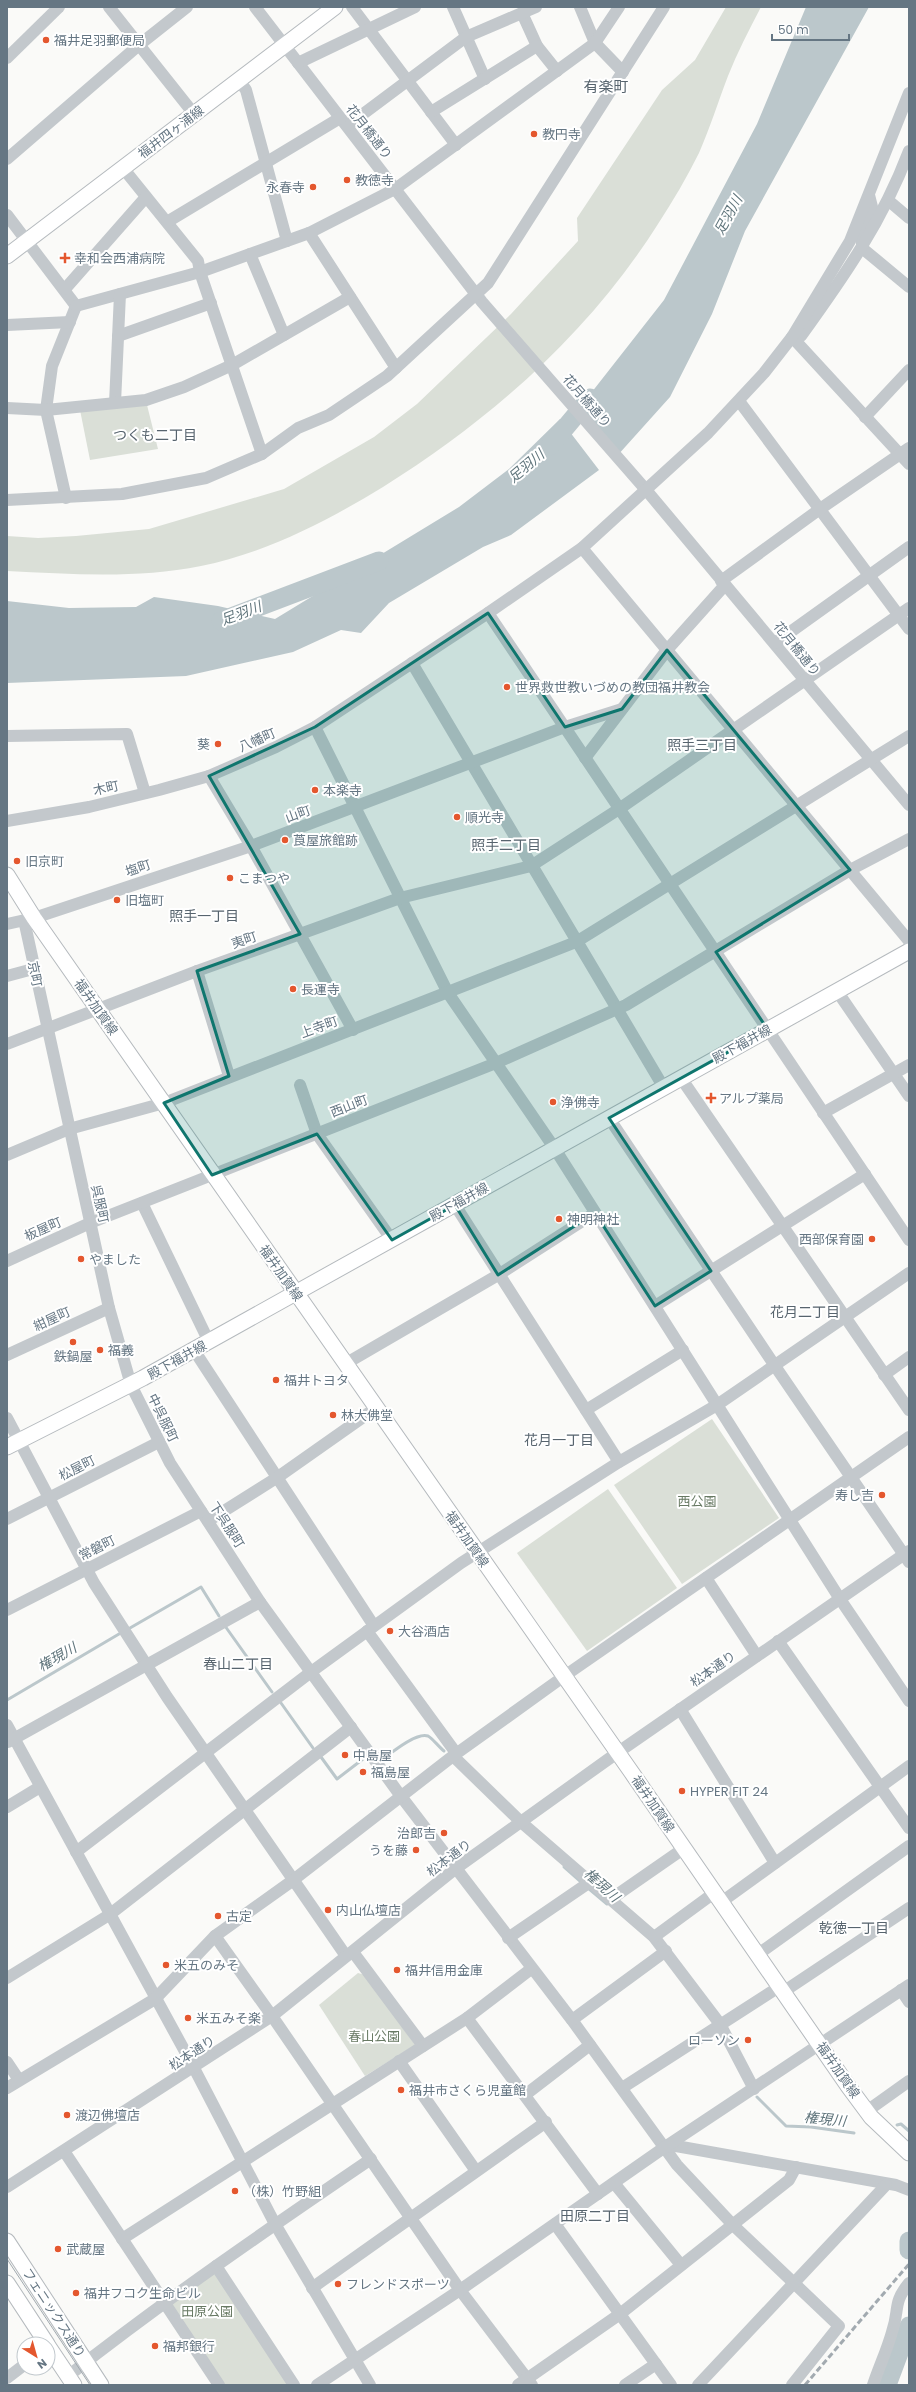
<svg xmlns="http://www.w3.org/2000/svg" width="916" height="2392" font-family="Poppins,'Noto Sans JP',sans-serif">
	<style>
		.green { fill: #dadfd7 }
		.water { fill: #bbc7cb }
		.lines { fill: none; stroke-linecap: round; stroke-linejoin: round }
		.stream { stroke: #bbc7cb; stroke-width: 3 }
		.river { stroke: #bbc7cb; stroke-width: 19 }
		.major-casing { stroke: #b5babe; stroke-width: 17 }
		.minor { stroke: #c3c8cc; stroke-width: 12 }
		.major { stroke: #fff; stroke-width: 15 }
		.tram { stroke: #a2aab0; stroke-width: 1 }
		.rail { stroke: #a2aab0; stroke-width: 3; stroke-dasharray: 6 3; stroke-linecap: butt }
		.marked { fill: #0f766e; fill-opacity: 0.2; stroke: #0f766e; stroke-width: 3; stroke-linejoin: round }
		.poi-dot { fill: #e4572e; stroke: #fff; stroke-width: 1.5 }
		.labels { text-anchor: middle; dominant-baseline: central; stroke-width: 4; stroke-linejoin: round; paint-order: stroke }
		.poi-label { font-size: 13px; fill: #657683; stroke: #fff; text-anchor: start }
		.street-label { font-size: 13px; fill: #657683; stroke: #fff }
		.park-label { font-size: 13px; fill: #687a64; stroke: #fff }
		.water-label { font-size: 14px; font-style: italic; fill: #60757c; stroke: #fff }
		.neighbourhood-label { font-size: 14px; fill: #57646e; stroke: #fff }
		.quarter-label { font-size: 15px; fill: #57646e; stroke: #fff }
	</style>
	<rect width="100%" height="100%" fill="#fafaf8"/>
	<g class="green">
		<path d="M726,7H761C749,30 737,53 728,76C718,102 710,128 699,153C687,177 673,201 658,224C589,333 492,419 383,487C327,521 266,553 201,566C137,579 71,574 7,571V536L38,538L76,536L149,529L284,489L374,437L417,404L511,314L578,241L577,218L662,90L695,60Z"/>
		<path d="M147,405L158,449L90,460L80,410Z"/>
		<path d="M712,1419L779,1518L682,1584L614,1485Z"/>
		<path d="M608,1489L677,1588L587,1651L517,1553Z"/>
		<path d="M358,1973L365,1975L415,2045L365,2076L319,2005Z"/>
		<path d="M215,2270L288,2385H224L168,2304Z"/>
	</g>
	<g class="water">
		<path d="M806,7H869L745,231L712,314L670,397L617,456L577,411L664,300L757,124Z"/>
		<path d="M560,419L599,470L511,535L483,547L389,603L361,633L341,630L293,652L186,676L7,683V601L69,608L136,607L154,597L218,606L275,619L459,507L509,469Z"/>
	</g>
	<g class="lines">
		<g class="stream">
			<path d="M225,1626L272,1692"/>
			<path d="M130,1628L201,1587L219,1616"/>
			<path d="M7,1700L119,1634"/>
			<path d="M281,1703L313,1748"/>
			<path d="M375,1750L382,1760C391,1753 416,1732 428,1736C433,1739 439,1747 444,1751"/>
			<path d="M321,1757L337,1779L363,1759"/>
			<path d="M564,1867L582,1883"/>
			<path d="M588,1888L607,1904"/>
			<path d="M757,2097L786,2126L811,2127L854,2133"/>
			<path d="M897,2125L901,2124L909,2131"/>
		</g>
		<g class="river">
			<path d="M550,446L590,398"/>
			<path d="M221,621L379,561"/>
			<path d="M909,2241V2250"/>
			<path d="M887,2385L909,2326"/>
		</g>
		<g class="major-casing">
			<g id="major">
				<path d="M7,256L335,7"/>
				<path d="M7,875L34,918L632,1773L848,2086L871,2117L909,2153"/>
				<path d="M7,1447L143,1378L909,951"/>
				<path d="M7,2241L101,2385"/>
				<path d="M7,2283L47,2344"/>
				<path d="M48,2346L74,2385"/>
			</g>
		</g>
		<g class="minor">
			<path d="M109,7L194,114"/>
			<path d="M255,7L482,302L647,491L909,805"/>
			<path d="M352,7L456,145"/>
			<path d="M453,7L485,79"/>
			<path d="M580,7L595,43L623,72"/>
			<path d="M522,13L537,46L557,71"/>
			<path d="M7,58L59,7"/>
			<path d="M298,63L415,7"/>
			<path d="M239,80L246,90L287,241"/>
			<path d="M431,112L537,46"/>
			<path d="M347,126L466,37L536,7"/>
			<path d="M7,159L139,45L187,7"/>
			<path d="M123,168L198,261L200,272L262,454"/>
			<path d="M869,195L873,211L862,237V248L909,287"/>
			<path d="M889,201L909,218"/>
			<path d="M7,215L76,306L52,366L46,410L66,498"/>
			<path d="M167,222L340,118"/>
			<path d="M309,233L396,368"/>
			<path d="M250,254L284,335"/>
			<path d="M65,289L146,197"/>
			<path d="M76,306L200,272L309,233L395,189L595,43L619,7"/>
			<path d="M7,325L70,322"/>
			<path d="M118,336L211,303"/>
			<path d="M801,336C845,275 882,222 909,151"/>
			<path d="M792,337L909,464"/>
			<path d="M739,401L909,629"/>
			<path d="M115,403L120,294"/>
			<path d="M7,408L46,410L146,400L184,387L232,365L350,297"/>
			<path d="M865,417L909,370"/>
			<path d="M7,500L122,494L206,478L262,454L298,428L329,415L387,376L488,283L664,7"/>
			<path d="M582,548L909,941"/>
			<path d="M721,581L820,509L909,448"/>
			<path d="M488,613L909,1240"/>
			<path d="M775,643L909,547"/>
			<path d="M412,663L664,1088"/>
			<path d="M315,727L448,993L555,1149L840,1599L909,1701"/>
			<path d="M7,736L127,734L145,793"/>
			<path d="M585,758L667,650L725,585"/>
			<path d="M209,776L251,846L353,1030"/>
			<path d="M7,821L89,807L159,790L209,776L276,747L315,727L488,613L582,548L708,433L764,373L792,337L850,241L909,93"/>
			<path d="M24,920L109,1308L131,1385L170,1463L260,1602L400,1795L572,2020L677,2165L733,2225L839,2326L792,2385"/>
			<path d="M7,924L34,918L251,846L565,727L622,709"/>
			<path d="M197,971L229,1076"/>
			<path d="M7,976L33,969"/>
			<path d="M837,991L909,1096"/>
			<path d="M7,1044L197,971L400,898L531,866L619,809L909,608"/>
			<path d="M681,1078L909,1410"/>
			<path d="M300,1085L317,1134L392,1240"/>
			<path d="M823,1113L909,1065"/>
			<path d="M609,1118L775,1366L909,1562"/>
			<path d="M7,1155L69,1129L164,1103L576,942L909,736"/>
			<path d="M142,1203L209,1342"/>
			<path d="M455,1205L619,1462"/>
			<path d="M7,1261L90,1223L496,1063L626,1005L850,870L909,839"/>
			<path d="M655,1306L865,1174"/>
			<path d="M194,1350L374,1626"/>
			<path d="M7,1355L109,1308"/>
			<path d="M345,1364L498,1275L595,1213"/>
			<path d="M884,1375L909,1357"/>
			<path d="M586,1410L683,1350"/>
			<path d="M7,1418L94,1583L167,1697L346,1956"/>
			<path d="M7,1519L159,1442"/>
			<path d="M208,1521L278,1477L376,1408"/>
			<path d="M706,1578L757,1656"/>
			<path d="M7,1610L201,1511"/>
			<path d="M367,1631L456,1753"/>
			<path d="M778,1641L909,1828"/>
			<path d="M680,1709L775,1863"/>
			<path d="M7,1725L194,2068L275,2224L370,2385"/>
			<path d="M8,1742L260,1602"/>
			<path d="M453,1756L521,1822L654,1937L720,2024L754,2089"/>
			<path d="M7,1807L40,1787"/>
			<path d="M76,1852L311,1672L461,1563L619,1462L717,1405L909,1273"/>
			<path d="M611,1899L683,1849"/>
			<path d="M720,1903L909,1766"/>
			<path d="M215,1936L272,2016L460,2290L532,2385"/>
			<path d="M654,1937L714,1893"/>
			<path d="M508,1938L590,1882"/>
			<path d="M353,1952L423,2046"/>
			<path d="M757,1955L909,1846"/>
			<path d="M7,1978L109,1915L351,1727"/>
			<path d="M901,1990L909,2002"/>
			<path d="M783,1992L909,1908"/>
			<path d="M467,2018L598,2194"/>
			<path d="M572,2020L666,1951"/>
			<path d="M399,2061L476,2171"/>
			<path d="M7,2062L19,2080"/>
			<path d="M7,2088L155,1999L215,1936L292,1881L453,1756L563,1677L909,1437"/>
			<path d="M622,2088L779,1987"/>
			<path d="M525,2095L590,2045"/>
			<path d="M867,2111L909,2081"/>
			<path d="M665,2147L676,2146L896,2185L909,2190"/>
			<path d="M64,2151L219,2385"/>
			<path d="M614,2183L681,2265"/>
			<path d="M7,2187L272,2016L455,1869L617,1753L909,1551"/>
			<path d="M555,2224L671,2385"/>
			<path d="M122,2239L467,2018L531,1969"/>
			<path d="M216,2266L294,2385"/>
			<path d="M312,2288L546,2122"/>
			<path d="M68,2376C166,2299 268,2229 371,2159"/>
			<path d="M7,2378L24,2365"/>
			<path d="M317,2385L460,2290L665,2147L909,1985"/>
			<path d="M518,2385L620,2314L789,2180L796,2167"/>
			<path d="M625,2385L656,2364"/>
			<path d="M698,2385L886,2185"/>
			<path d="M873,2385C879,2367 887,2350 892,2332C900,2309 892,2304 909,2283"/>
		</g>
		<use href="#major" class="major"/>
		<path class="tram" d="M7,2259L90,2385"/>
		<path class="rail" d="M805,2385L909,2264"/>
	</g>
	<path class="marked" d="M488,613L565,727L622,709L667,650L850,870L716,952L768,1030L609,1118L711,1271L655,1306L595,1213L498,1275L455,1205L392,1240L317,1134L212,1175L164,1103L229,1076L197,971L300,934L209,776L315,727Z"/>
	<g class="poi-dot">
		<circle cx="46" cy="40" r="4"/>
		<circle cx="534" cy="134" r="4"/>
		<circle cx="347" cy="180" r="4"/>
		<circle cx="313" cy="187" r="4"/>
		<path d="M63 252h4v4h4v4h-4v4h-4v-4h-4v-4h4z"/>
		<circle cx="507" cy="687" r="4"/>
		<circle cx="218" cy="744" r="4"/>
		<circle cx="315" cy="790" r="4"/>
		<circle cx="457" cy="817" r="4"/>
		<circle cx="285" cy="840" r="4"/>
		<circle cx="17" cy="861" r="4"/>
		<circle cx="230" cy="878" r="4"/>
		<circle cx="117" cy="900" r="4"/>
		<circle cx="293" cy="989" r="4"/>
		<path d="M709 1092h4v4h4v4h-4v4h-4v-4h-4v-4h4z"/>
		<circle cx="553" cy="1102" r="4"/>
		<circle cx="559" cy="1219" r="4"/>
		<circle cx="872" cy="1239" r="4"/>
		<circle cx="81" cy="1259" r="4"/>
		<circle cx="73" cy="1342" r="4"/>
		<circle cx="100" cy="1350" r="4"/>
		<circle cx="276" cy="1380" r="4"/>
		<circle cx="333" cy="1415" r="4"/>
		<circle cx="882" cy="1495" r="4"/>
		<circle cx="390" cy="1631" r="4"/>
		<circle cx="345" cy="1755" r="4"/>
		<circle cx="363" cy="1772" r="4"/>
		<circle cx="682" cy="1791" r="4"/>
		<circle cx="444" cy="1833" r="4"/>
		<circle cx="416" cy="1850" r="4"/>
		<circle cx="328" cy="1910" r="4"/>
		<circle cx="218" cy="1916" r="4"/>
		<circle cx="166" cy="1965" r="4"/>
		<circle cx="397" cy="1970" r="4"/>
		<circle cx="188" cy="2018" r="4"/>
		<circle cx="748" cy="2040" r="4"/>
		<circle cx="401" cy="2090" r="4"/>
		<circle cx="67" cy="2115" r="4"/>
		<circle cx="235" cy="2191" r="4"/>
		<circle cx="58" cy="2249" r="4"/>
		<circle cx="338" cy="2284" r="4"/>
		<circle cx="76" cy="2293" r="4"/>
		<circle cx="155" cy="2346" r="4"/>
	</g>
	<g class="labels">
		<g class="poi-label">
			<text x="54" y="40">福井足羽郵便局</text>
			<text x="542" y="134">教円寺</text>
			<text x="355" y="180">教徳寺</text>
			<text x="305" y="187" text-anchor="end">永春寺</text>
			<text x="74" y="258">幸和会西浦病院</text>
			<text x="515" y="687">世界救世教いづめの教団福井教会</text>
			<text x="210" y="744" text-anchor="end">葵</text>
			<text x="323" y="790">本楽寺</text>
			<text x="465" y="817">順光寺</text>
			<text x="293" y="840">莨屋旅館跡</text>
			<text x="25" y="861">旧京町</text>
			<text x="238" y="878">こまつや</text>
			<text x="125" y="900">旧塩町</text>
			<text x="301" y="989">長運寺</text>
			<text x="719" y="1098">アルプ薬局</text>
			<text x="561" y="1102">浄佛寺</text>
			<text x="567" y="1219">神明神社</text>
			<text x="864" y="1239" text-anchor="end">西部保育園</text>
			<text x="89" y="1259">やました</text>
			<text x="108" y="1350">福義</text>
			<text x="73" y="1356" text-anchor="middle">鉄鍋屋</text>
			<text x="284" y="1380">福井トヨタ</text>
			<text x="341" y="1415">林大佛堂</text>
			<text x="874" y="1495" text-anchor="end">寿し吉</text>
			<text x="398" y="1631">大谷酒店</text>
			<text x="353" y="1755">中島屋</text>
			<text x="371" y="1772">福島屋</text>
			<text x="690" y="1791">HYPER FIT 24</text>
			<text x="436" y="1833" text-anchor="end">治郎吉</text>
			<text x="408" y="1850" text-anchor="end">うを藤</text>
			<text x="336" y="1910">内山仏壇店</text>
			<text x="226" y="1916">古定</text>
			<text x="174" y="1965">米五のみそ</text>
			<text x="405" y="1970">福井信用金庫</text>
			<text x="196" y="2018">米五みそ楽</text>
			<text x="740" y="2040" text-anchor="end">ローソン</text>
			<text x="409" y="2090">福井市さくら児童館</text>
			<text x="75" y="2115">渡辺佛壇店</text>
			<text x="243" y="2191">（株）竹野組</text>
			<text x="66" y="2249">武蔵屋</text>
			<text x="346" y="2284">フレンドスポーツ</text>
			<text x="84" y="2293">福井フコク生命ビル</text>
			<text x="163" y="2346">福邦銀行</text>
		</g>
		<g class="street-label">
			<text transform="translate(171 132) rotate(-37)">福井四ヶ浦線</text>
			<text transform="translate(369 132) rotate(52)">花月橋通り</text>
			<text transform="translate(587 401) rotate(49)">花月橋通り</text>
			<text transform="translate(797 649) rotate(51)">花月橋通り</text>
			<text transform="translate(257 740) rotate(-24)">八幡町</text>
			<text transform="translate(106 788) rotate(-13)">木町</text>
			<text transform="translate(298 814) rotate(-20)">山町</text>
			<text transform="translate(138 868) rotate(-19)">塩町</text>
			<text transform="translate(244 940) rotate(-19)">夷町</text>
			<text transform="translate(35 974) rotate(78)">京町</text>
			<text transform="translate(96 1007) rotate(55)">福井加賀線</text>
			<text transform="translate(319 1027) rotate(-20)">上寺町</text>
			<text transform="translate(742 1044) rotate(-29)">殿下福井線</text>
			<text transform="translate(349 1106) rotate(-21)">西山町</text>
			<text transform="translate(459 1202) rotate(-29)">殿下福井線</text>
			<text transform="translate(100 1204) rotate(77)">呉服町</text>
			<text transform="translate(43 1229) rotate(-24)">板屋町</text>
			<text transform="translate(281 1273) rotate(55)">福井加賀線</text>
			<text transform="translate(52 1319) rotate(-25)">紺屋町</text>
			<text transform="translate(177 1360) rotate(-29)">殿下福井線</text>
			<text transform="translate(163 1418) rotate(64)">中呉服町</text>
			<text transform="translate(77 1468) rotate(-27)">松屋町</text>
			<text transform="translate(227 1525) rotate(57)">下呉服町</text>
			<text transform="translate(467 1539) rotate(55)">福井加賀線</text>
			<text transform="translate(97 1548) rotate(-27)">常磐町</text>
			<text transform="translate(713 1669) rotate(-35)">松本通り</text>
			<text transform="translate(653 1804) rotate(56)">福井加賀線</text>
			<text transform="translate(449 1858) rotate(-37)">松本通り</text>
			<text transform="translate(192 2053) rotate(-33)">松本通り</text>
			<text transform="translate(838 2070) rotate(55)">福井加賀線</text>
			<text transform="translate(54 2313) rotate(57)">フェニックス通り</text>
		</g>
		<g class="park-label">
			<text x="697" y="1501">西公園</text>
			<text x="374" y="2036">春山公園</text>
			<text x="207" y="2311">田原公園</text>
		</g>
		<g class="water-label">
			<text transform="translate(728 215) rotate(-61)">足羽川</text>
			<text transform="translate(526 466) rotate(-40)">足羽川</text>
			<text transform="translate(241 613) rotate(-21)">足羽川</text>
			<text transform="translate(57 1657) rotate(-30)">権現川</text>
			<text transform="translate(602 1885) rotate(42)">権現川</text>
			<text transform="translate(825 2119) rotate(6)">権現川</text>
		</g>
		<g class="neighbourhood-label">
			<text x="155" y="435">つくも二丁目</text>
			<text x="702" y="745">照手三丁目</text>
			<text x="506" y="845">照手二丁目</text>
			<text x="204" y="916">照手一丁目</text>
			<text x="805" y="1312">花月二丁目</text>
			<text x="559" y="1440">花月一丁目</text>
			<text x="238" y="1664">春山二丁目</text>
			<text x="854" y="1928">乾徳一丁目</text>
			<text x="595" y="2216">田原二丁目</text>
		</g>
		<g class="quarter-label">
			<text x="606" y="86">有楽町</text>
		</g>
	</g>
	<rect width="916" height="2392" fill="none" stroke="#657683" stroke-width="16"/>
	<g transform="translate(36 2356) rotate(143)"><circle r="19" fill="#ffffff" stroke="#c1c8cd"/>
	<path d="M0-3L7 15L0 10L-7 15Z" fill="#e4572e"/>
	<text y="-6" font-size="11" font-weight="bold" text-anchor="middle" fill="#657683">N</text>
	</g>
	<path d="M772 34v6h77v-6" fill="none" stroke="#657683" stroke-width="2"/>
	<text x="778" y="34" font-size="12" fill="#657683" stroke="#ffffff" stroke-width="3" paint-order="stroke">50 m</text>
</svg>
